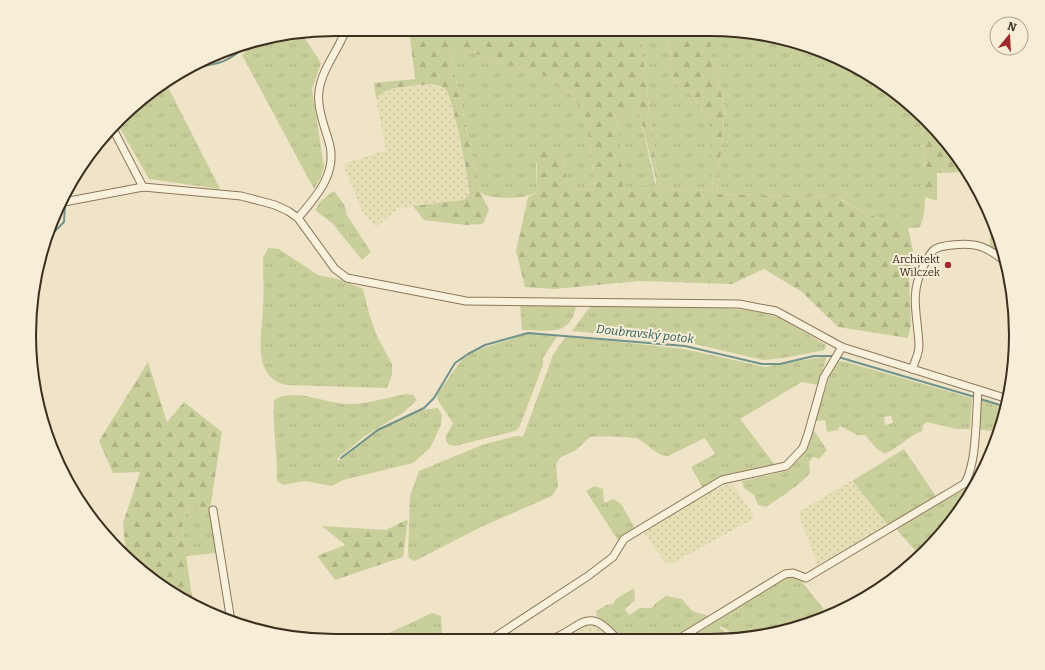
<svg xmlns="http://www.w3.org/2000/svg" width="1045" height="670" font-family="Bitter,serif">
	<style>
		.farmland { fill: url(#farmland-dots) }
		.grass { fill: url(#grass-tufts); fill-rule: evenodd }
		.forest { fill: url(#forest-firs); fill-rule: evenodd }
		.garden { fill: url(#garden-furrows) }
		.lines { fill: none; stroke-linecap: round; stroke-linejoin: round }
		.stream { stroke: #6f938a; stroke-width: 2 }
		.street-casing { stroke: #8d765c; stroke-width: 9 }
		.street { stroke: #faf1dc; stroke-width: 7 }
		.poi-dot { fill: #9e2a2b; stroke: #f7eed8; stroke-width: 1.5 }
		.labels { text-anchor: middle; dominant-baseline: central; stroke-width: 4; stroke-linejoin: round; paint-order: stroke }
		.poi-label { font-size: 11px; fill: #3d2e20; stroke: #f7eed8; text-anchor: end }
		.water-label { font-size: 12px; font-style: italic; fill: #2f5d5a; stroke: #f7eed8 }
		.rim { fill: none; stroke: #3d2e20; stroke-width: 2 }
	</style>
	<defs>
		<pattern id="farmland-dots" width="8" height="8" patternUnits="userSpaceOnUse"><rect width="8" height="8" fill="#e6deb5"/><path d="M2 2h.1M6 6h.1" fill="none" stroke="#c6bf9b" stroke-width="1.8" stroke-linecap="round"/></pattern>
		<pattern id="grass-tufts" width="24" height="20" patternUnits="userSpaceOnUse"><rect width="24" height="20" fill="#c9cf9b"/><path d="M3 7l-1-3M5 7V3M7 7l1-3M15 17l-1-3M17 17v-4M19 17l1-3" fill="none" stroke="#aeb285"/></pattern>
		<pattern id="forest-firs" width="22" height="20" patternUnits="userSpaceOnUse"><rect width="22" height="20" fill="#c9cf9b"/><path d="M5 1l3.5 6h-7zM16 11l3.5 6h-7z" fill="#aeb285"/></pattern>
		<pattern id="garden-furrows" width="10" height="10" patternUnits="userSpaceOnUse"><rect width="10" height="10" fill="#c9cf9b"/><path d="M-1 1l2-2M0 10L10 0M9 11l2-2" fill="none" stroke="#aeb285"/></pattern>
	</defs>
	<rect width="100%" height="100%" fill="#f0e4c8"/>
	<g class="farmland">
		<path d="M427,85L442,87L447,91L453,110L470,193L464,200L399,208L376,227L362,211L343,164L386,150L376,98L380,93L402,87Z"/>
		<path d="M851,481L888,525L818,565L799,516L800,511Z"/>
		<path d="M727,484L733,485L754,515L751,520L675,562L670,564L664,561L643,532L707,494Z"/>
		<path d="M588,625L599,626L612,640H563Z"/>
	</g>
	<g class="grass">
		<path d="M640,31H666L674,82L680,88L689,91L708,118L711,125L713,191L669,189L660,186L657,175Z"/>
		<path d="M711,31L750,32L827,52L854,68V72L860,71L896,92L921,115C923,137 931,212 919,228H908L894,224L865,213L837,197L717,194L725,107L711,58Z"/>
		<path d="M302,34L321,63L312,89L324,167L321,177L314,189L242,55L255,42Z"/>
		<path d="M459,49L466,50L501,63L529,70L555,80L574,97L586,119L595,185L593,189L570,190L567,185L563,154L536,163L537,191C530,199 499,199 488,196C485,196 482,193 480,192L453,66L452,55Z"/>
		<path d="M165,81L220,189L149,179L118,125Z"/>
		<path d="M625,109H634L639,112L656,186L622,188L617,118Z"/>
		<path d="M332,192H335L345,206L347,215L371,252L362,260L333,224L315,210L320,202Z"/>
		<path d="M268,248L279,249L318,275L342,280L363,289L370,317L377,336L392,364V375L387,388L286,385C251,377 262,335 263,308C264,291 263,275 263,258Z"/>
		<path d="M520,304H575L576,307C569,339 546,329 522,330Z"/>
		<path d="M592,304L718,307L761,312L780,318L826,345L825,350L784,358L763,360L686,342L675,334L655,339L572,331Z"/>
		<path d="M529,333L558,335L543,358V365L519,428L515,431L455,446L449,445L446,441V436L453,423L437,399L438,393L463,358L480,349Z"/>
		<path d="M566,336L684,349L765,367L827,356L818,385L802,382L740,419L775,465L727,474L703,488L691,467L715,454L705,438L668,456C654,455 649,444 638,439C634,437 595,436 590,437L576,450L561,457L556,464L558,486L552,496L481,527L415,561L409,558L408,552L410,496L419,471L482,445L516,436L523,437L553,355Z"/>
		<path d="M836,361L846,362L972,398L970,429H957L927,422L923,425L922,431C907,437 900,447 885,454L877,449L865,435H857L840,426L838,430L827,432L825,420L815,421L834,363ZM891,416L893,423L885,425L884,417Z"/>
		<path d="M407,394L413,395L417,400L404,412L365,436L337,459L338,461L376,429L421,410L438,408L442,415L441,425L430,448L413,463L343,480L332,486L305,481L283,485L277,481C278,454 272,427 274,400C293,387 326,403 346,404C364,405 389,397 407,394Z"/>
		<path d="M982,398L1007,407L999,432L976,429L979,400Z"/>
		<path d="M813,429L827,450L819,459L813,457L809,462C809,466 811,471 809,474C804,482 775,501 766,507L758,505L754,495L744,488L742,481L787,471L802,456Z"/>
		<path d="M904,449L937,498L888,525L852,481Z"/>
		<path d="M974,484L953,521L920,556L897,530L899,527Z"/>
		<path d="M594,486L603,489L604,503L613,499L621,504L635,528L619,542L586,491Z"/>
		<path d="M188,504L210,509L216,553L186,556L182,527Z"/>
		<path d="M787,576L799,578L823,608V612L780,632L736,639L728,630L720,626V628L724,631V640H686Z"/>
		<path d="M634,588L635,600L625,609L629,615L640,608H652L656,603L666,596L682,599L692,611L709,616L671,640H622L599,619L597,616L596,611L607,605L613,604L616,599Z"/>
		<path d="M432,613L441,616L442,632L441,639H376Z"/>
	</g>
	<g class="forest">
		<path d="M409,29L640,31L657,175L660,186L669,189L713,191L710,125L708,118L689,91L680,89L674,82L666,31H711V58L725,107L717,194L836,197L865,213L908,228L913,250L909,280L911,325L908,338L838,327L802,292L764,269L732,284L640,281L554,289L525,287L516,251L528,197L533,195L537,191V156C546,148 552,149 563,154L567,185L570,190L593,189L595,185L586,119L574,97L555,80L529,70L501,63L466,50L456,51L452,55L453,66L480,192L489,210L483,224L466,225L424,220L413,206L464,200L470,193C468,178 453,98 446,90C439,82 420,85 410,86C399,87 384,89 376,98L374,83L415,79ZM625,109H634L639,112L656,179V186L623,187L617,118Z"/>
		<path d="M921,115L940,133L968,172L937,173V201L925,197V165Z"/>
		<path d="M148,362L167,422L184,402L222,432L210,509L188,504L182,527L192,597L191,602L149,578L122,549L125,547L123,523L140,472L113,473L99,441Z"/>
		<path d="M408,519L403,557L335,580L317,556L345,545L322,526L386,530Z"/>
	</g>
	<path class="garden" d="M991,217L1000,237L1005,258L990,246Z"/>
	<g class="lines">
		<g class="stream">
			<path d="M191,68C219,64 228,63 249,43"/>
			<path d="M44,242L64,222L65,204"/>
			<path d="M838,357L975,397"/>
			<path d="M980,399L1007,407"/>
			<path d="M341,458L378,430L424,408L434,398L455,363L468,354L485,345L528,333L685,346L762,364H780L814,356H833"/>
		</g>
		<g class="street-casing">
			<g id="street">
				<path d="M113,129L143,187"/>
				<path d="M64,202L143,187L241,196L275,205L288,211L298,218L335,269L347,278L466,301L739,304L776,311L842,347L1008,399"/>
				<path d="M298,218C317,196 338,172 329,142C324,125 317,108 319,91C322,68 339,50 346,29"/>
				<path d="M912,369C915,362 919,353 919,346C918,315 909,296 923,267C932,250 932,247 952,245C977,242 987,247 1006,262"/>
				<path d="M213,510L231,621"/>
				<path d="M492,639L588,576L613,557L624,539L722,480L786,466L803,448L808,434L824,377L842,347"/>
				<path d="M494,639C513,639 534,642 552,638C569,636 584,611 602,625C608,629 613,635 618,640"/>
				<path d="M677,640L785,574L793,573L806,578L964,484C977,466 976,414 978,390"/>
			</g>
		</g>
		<use href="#street" class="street"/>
	</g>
	<circle class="poi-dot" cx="948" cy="265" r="4"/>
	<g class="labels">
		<g class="poi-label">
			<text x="940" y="259">Architekt<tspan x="940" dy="13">Wilczek</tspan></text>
		</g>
		<g class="water-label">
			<text transform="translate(645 334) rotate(6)">Doubravský potok</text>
		</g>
	</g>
	<path d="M0 0H1045V670H0ZM335 36H710A299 299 0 0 1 1009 335V335A299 299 0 0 1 710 634H335A299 299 0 0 1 36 335V335A299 299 0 0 1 335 36Z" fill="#f7eed8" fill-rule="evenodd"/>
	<path class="rim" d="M335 36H710A299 299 0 0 1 1009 335V335A299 299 0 0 1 710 634H335A299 299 0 0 1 36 335V335A299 299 0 0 1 335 36Z"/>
	<g transform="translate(1009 36) rotate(18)"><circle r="19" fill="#f7eed8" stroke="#ada18e"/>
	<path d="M0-3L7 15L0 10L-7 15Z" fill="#9e2a2b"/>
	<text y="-6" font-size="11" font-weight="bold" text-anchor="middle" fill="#3d2e20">N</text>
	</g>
</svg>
